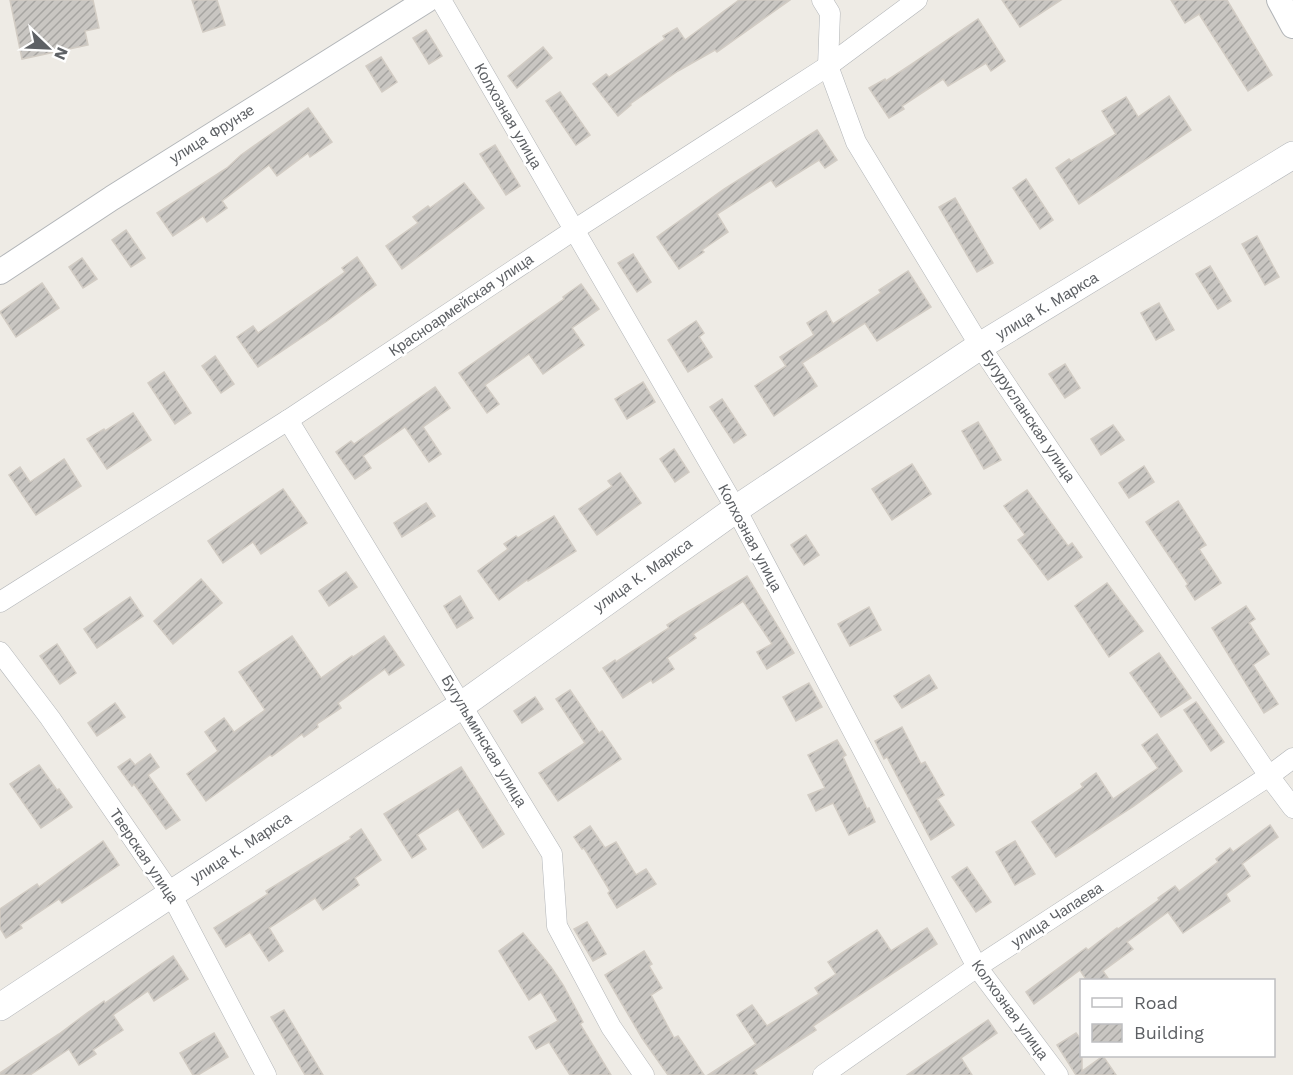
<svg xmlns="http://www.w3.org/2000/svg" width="1293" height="1075" font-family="'Work Sans',sans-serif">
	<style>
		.building { fill: url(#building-hatch); stroke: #d2ccc4; stroke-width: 1.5 }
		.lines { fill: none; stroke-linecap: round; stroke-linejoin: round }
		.minor-casing { stroke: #b2b5b8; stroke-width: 21 }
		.tertiary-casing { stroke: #b2b5b8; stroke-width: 26 }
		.secondary-casing { stroke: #b4b7bb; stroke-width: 28 }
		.minor { stroke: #fff; stroke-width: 20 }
		.tertiary { stroke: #fff; stroke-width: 24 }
		.secondary { stroke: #fff; stroke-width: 27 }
		.labels { text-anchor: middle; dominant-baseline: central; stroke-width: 5; stroke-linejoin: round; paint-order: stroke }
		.street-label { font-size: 15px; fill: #5d6064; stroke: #fff }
	</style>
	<defs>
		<pattern id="building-hatch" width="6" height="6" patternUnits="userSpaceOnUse" patternTransform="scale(1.5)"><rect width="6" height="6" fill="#c9c6c2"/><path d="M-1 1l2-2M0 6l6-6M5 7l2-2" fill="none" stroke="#a6a4a1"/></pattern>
	</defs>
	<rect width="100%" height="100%" fill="#eeebe5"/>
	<g class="building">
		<path d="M10,0H93L99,28L85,31L88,45L22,59Z"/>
		<path d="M192,0H217L225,25L203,32Z"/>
		<path d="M739,0H790L717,52L715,50L678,71L630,104L631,105L618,116L593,84L606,74L609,77L665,39L663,36L677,28L685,40Z"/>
		<path d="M1002,0H1061L1020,27Z"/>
		<path d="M1171,0H1227L1272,75L1248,91L1199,14L1185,23Z"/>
		<path d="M978,19L1005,61L991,71L986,63L948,86L943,79L902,106L904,109L889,118L869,88L885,79L886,81L912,64Z"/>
		<path d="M426,30L442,56L429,64L413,38Z"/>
		<path d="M543,47L552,58L517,88L508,76Z"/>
		<path d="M381,57L397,82L382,92L366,66Z"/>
		<path d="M560,92L590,135L576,145L546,101Z"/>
		<path d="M1169,96L1191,130L1079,204L1056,168L1069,159L1071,161L1116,134L1102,111L1126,97L1138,117Z"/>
		<path d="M308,108L332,142L310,157L308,153L277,176L269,165L222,201L227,208L207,222L203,216L173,236L157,213L227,168L241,155Z"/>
		<path d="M817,130L837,160L825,168L819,160L776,187L771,180L717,214L728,232L702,250L704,252L679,269L657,237L724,189Z"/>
		<path d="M495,145L520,186L506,195L480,154Z"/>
		<path d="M1026,179L1053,220L1040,229L1013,188Z"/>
		<path d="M464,183L484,208L402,269L386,246L418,223L413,217L428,206L430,208Z"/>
		<path d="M955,198L993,263L977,272L939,207Z"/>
		<path d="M126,230L145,258L131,267L112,240Z"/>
		<path d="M1257,236L1279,277L1265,285L1242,244Z"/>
		<path d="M633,254L651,282L637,292L618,263Z"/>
		<path d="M357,257L376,285L327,321L258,367L237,337L253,326L258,333L345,272L342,268Z"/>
		<path d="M82,258L97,279L83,288L69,267Z"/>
		<path d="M1210,266L1231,301L1218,309L1196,274Z"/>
		<path d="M908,271L931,307L877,341L865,323L802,363L817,386L774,416L755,386L786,366L780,357L814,335L807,323L826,311L833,324L881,293L879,290Z"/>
		<path d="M42,283L59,308L16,337L0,312Z"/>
		<path d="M581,284L599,309L572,328L584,345L543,374L529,354L485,385L499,404L487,413L459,373L564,299L563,297Z"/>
		<path d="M1159,303L1174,330L1156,340L1141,313Z"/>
		<path d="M696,321L704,333L699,337L712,357L688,372L668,340Z"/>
		<path d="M215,356L234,384L221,393L202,366Z"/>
		<path d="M1065,364L1080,388L1065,398L1049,374Z"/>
		<path d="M164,372L191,413L175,424L148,383Z"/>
		<path d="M643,382L655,402L627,419L615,399Z"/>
		<path d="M435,387L450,408L423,427L441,454L429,462L405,427L363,456L371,468L355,479L336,452L351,441L354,444Z"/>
		<path d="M722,399L746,435L734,443L710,407Z"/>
		<path d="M133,413L151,440L107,469L87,439L104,429L105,431Z"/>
		<path d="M978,422L1001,460L984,469L962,431Z"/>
		<path d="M1113,425L1124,440L1101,455L1091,439Z"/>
		<path d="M674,449L689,472L675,482L660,459Z"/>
		<path d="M64,459L81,486L36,515L9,475L20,467L30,482Z"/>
		<path d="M912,464L931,494L892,520L872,489Z"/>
		<path d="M1144,466L1154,482L1129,498L1119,483Z"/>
		<path d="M620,473L641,503L597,535L579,509L612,486L608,481Z"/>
		<path d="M283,489L307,523L261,554L253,542L223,563L208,541Z"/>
		<path d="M1027,490L1068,546L1072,543L1082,557L1048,580L1018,540L1025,535L1004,506Z"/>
		<path d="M1178,501L1206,545L1199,549L1221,583L1195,600L1186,586L1188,584L1146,522Z"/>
		<path d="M426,503L435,516L402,537L394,523Z"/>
		<path d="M554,516L576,551L528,581L527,580L499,600L478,571L508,549L504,544L516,536L518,538Z"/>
		<path d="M806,535L819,555L804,565L791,545Z"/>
		<path d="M346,572L357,587L329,606L319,591Z"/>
		<path d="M747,576L794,653L767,669L757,652L772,644L743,601L693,634L696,638L667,658L674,669L653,683L651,680L623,698L603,668L615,660L616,662L669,628L667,625L681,616Z"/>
		<path d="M201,579L222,603L173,644L154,621Z"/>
		<path d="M1107,583L1143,631L1109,657L1075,606Z"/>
		<path d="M460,596L473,618L457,628L444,606Z"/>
		<path d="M130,597L143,616L97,648L84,629Z"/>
		<path d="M1246,606L1255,619L1249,623L1269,654L1253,665L1278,704L1264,713L1212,628Z"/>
		<path d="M869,607L881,630L850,646L838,624Z"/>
		<path d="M292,636L321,678L352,656L353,657L384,636L404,665L389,675L385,669L338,703L341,708L317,724L318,727L304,737L302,734L272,756L270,755L206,801L187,774L218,751L205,732L224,718L234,732L265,710L239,672Z"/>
		<path d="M57,644L76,673L60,684L40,656Z"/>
		<path d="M1159,653L1191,698L1161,717L1130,673Z"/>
		<path d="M929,675L937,688L902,708L894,696Z"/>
		<path d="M809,683L822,707L796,721L783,697Z"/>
		<path d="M570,690L599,733L602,731L621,759L558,801L539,773L585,743L556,699Z"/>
		<path d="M535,697L543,709L522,723L514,711Z"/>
		<path d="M1196,702L1224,742L1211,751L1184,710Z"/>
		<path d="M115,703L125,717L97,736L88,723Z"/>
		<path d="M902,727L921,764L925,762L944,795L937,799L954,825L931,840L887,757L884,759L875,741Z"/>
		<path d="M1157,734L1182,771L1134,806L1056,857L1032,822L1083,787L1081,784L1096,773L1113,799L1158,768L1142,745Z"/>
		<path d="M837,740L846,755L843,757L867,809L869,808L875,822L849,835L833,803L816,811L808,795L825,788L808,755Z"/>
		<path d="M150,754L159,767L148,775L180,820L166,829L134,784L132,786L118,767L130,759L135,765Z"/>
		<path d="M39,765L57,790L59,789L72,807L41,828L10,784Z"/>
		<path d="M461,767L504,834L483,848L458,809L417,835L426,849L412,858L384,814Z"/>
		<path d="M1270,825L1278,837L1242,864L1250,876L1226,894L1230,901L1183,933L1168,912L1127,942L1133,949L1103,971L1110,981H1087L1080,970L1034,1004L1026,992L1086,948L1088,950L1117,928L1118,929L1159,900L1158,898L1175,886L1179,891L1218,862L1216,859L1230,848L1233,852Z"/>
		<path d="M590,826L605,848L616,842L636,875L646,869L656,884L617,908L608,893L610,891L584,848L582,849L574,837Z"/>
		<path d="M361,829L381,860L355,878L359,885L323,910L315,898L269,928L283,951L269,961L250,932L226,947L214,928L268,894L266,891L351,839L350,837Z"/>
		<path d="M103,841L119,865L62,903L59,899L20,925L22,928L6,938L0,928V909L37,884L39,887Z"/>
		<path d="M1015,841L1035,874L1015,885L996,852Z"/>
		<path d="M967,867L991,902L976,912L952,877Z"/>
		<path d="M587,922L606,954L593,961L574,929Z"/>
		<path d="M927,928L937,944L813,1026L816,1030L754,1070L757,1075H708L756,1044L737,1015L752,1005L767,1026L819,994L815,988L836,974L828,962L877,930L891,951Z"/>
		<path d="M523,933L551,967L563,985L583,1022L580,1024L611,1075H570L549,1042L536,1049L529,1037L558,1021L541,992L529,1000L499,951Z"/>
		<path d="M644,951L652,964L649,966L662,988L651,995L674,1038L678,1036L704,1075H668L642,1038L605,975Z"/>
		<path d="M173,956L188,979L154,1001L148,991L113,1015L123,1030L93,1050L96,1054L79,1065L69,1049L30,1075H0V1073L59,1034L87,1013L104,1001L105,1003Z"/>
		<path d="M284,1010L323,1075H305L271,1017Z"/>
		<path d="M988,1020L997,1033L961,1058L972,1075H907Z"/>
		<path d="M214,1033L228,1057L198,1075H193L180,1053Z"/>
		<path d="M1076,1033L1082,1041V1071L1103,1056L1116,1075H1076L1057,1045Z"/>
	</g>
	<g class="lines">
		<g class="minor-casing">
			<g id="minor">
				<path d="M441,0L736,509L977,967L1058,1075"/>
				<path d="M822,0L830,13L828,66L856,142L980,346L1269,776L1293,808"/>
				<path d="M288,420L552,854L557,926L611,1027L644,1075"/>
				<path d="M0,602L288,420L574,230L828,66L917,0"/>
				<path d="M0,652L50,718L171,894L266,1075"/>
				<path d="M823,1075L977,967L1269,776L1293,758"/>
			</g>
		</g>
		<g class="tertiary-casing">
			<g id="tertiary">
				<path d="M1279,0L1293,26"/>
				<path d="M0,272L112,198L427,0"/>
			</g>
		</g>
		<g class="secondary-casing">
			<path id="secondary" d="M0,1007L171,894L462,705L736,509L980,346L1293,155"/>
		</g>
		<use href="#minor" class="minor"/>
		<use href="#tertiary" class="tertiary"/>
		<use href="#secondary" class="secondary"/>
	</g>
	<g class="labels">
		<g class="street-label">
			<text transform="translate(508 116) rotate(60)">Колхозная улица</text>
			<text transform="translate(212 134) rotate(-32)">улица Фрунзе</text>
			<text transform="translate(461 305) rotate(-34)">Красноармейская улица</text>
			<text transform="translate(1047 306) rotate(-31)">улица К. Маркса</text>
			<text transform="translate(1028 416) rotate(56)">Бугурусланская улица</text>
			<text transform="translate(750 538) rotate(62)">Колхозная улица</text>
			<text transform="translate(643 575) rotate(-35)">улица К. Маркса</text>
			<text transform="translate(484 741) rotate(59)">Бугульминская улица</text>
			<text transform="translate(241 848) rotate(-33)">улица К. Маркса</text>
			<text transform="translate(144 856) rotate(56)">Тверская улица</text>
			<text transform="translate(1057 915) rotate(-33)">улица Чапаева</text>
			<text transform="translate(1010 1010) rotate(54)">Колхозная улица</text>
		</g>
	</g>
	<rect x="1080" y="979" width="195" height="78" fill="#ffffff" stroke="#bebfc1" stroke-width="1.5"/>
	<rect x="1092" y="998" width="30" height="9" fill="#ffffff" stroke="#bebfc1" stroke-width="1.5"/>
	<text x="1134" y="1009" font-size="18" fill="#5d6064">Road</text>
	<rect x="1092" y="1024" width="30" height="18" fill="url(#building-hatch)" stroke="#bebfc1" stroke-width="1.5"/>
	<text x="1134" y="1039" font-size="18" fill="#5d6064">Building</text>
	<g transform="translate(48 48) rotate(113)" stroke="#ffffff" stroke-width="4.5" paint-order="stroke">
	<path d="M0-4.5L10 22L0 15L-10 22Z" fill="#5d6064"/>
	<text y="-9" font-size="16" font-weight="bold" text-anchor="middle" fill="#5d6064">N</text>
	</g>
</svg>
